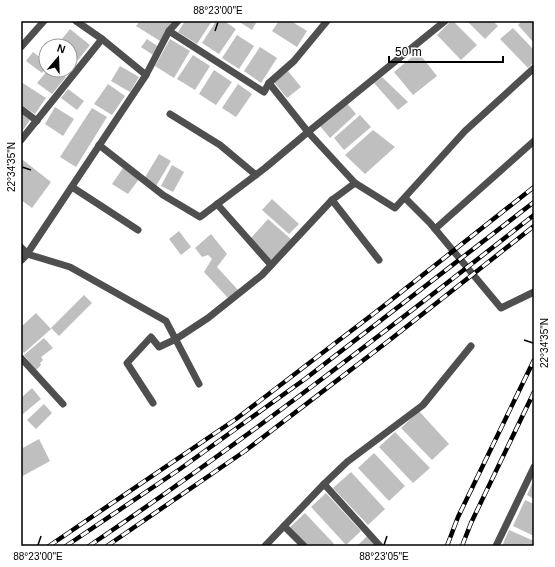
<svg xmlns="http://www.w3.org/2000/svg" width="555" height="567" font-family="Arial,sans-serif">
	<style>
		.building { fill: #bfbfbf }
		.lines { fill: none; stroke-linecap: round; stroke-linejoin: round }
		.lane { stroke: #4f4f4f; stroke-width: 7 }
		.street { stroke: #4f4f4f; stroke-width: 8 }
		.rail-casing { stroke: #000; stroke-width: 4.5 }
		.rail { stroke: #fff; stroke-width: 3; stroke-dasharray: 9; stroke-linecap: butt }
		.ticks { fill: none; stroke: #000; stroke-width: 1.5 }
		.neatline { fill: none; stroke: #000; stroke-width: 1.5 }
		.ticks-label { font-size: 10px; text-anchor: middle; fill: #000 }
	</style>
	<rect width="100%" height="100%" fill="#fff"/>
	<g class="building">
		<path d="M140,21H173L160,41L136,26Z"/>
		<path d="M185,21H212L197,44L178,32Z"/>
		<path d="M216,21H224L236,29L219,54L202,43Z"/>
		<path d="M238,21H257L252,30Z"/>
		<path d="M279,21H291L307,31L297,47L272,31Z"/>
		<path d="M451,21H453L477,45L461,60L437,35Z"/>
		<path d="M467,21H493L498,26L485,39Z"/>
		<path d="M522,21H534V43L518,25Z"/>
		<path d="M513,28L534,50V62L528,68L500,39Z"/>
		<path d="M70,29L90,45L78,60L70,53V46H60L58,44Z"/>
		<path d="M237,35L254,46L239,69L222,58Z"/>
		<path d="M147,39L159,47L153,55L141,47Z"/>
		<path d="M170,39L190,51L174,78L155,66Z"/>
		<path d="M260,47L277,58L261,83L244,71Z"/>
		<path d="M33,52L46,62V67L42,73L26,61Z"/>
		<path d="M418,52L437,76L413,95L394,72Z"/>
		<path d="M193,55L210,66L195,90L177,79Z"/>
		<path d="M70,59L76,63L68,73L65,70H70Z"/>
		<path d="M120,66L139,77L130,92L111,81Z"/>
		<path d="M48,70H57L66,77L52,94L37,83Z"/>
		<path d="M214,70L232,82L216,105L199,94Z"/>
		<path d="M288,71L301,87L287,98L274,82Z"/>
		<path d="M382,77L408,102L398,110L374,83Z"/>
		<path d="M21,82L46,98L35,114L21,105Z"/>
		<path d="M108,84L125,96L112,115L94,104Z"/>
		<path d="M238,84L252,94L236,117L222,108Z"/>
		<path d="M68,89L84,101L77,110L61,98Z"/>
		<path d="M346,102L356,114L330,138L320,126Z"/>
		<path d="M55,107L74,119L63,136L45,124Z"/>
		<path d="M92,108L107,117L76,167L60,157Z"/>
		<path d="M21,113L30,120L21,133Z"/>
		<path d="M360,115L371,127L344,150L334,138Z"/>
		<path d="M373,130L395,147L365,174L345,155Z"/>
		<path d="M159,154L171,161L156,186L144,179Z"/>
		<path d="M23,160L51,182L32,208L21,200V163Z"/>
		<path d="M172,165L184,172L173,192L161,186Z"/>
		<path d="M123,168L139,179L128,194L112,184Z"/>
		<path d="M272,199L299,224L289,234L262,210Z"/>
		<path d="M268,219L292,240L272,261L251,238Z"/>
		<path d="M179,231L191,247L181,255L169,239Z"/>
		<path d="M211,234L227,254L217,267L238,290L229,299L204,272L212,259L208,255L202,257L195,248Z"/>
		<path d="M84,295L92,303L59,336L51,328Z"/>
		<path d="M36,313L51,329L24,353L21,349V327Z"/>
		<path d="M44,338L53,348L41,357L43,360L40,363L41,365L36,370L24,355Z"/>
		<path d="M32,388L41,399L23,414L21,412V398Z"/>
		<path d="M44,404L52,413L36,429L27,420Z"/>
		<path d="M419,411L449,444L432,460L401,428Z"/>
		<path d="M395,432L430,468L413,483L379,447Z"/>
		<path d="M39,439L50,461L21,477V449Z"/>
		<path d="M374,453L405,486L389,501L358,468Z"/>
		<path d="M351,472L385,509L368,525L333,488Z"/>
		<path d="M534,479V499L527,495Z"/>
		<path d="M326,493L361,531L346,545L311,507Z"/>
		<path d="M525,500L534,504V536L513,526Z"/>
		<path d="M305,513L336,546H306L289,528Z"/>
		<path d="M509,530L534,541V546H502Z"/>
		<path d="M367,536L376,546H357Z"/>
	</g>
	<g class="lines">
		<g class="lane">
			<path d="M76,21L102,39L146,75"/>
			<path d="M178,21L169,31L146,75L27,254L70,267L166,321L199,384"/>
			<path d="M169,31L264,92L269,83L294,61L327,21"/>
			<path d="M21,47L44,21"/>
			<path d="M269,83L308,132L445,21"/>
			<path d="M21,109L37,121"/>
			<path d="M170,114L220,145L256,175"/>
			<path d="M21,140L102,39"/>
			<path d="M99,145L163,195L200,217L265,168L308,132L355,183L395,208L465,131L534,68"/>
			<path d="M72,187L138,230"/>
			<path d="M405,198L430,223L501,308L534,292"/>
			<path d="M332,200L355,183"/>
			<path d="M217,204L271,265"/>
			<path d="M435,229L534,141"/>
			<path d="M21,358L63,404"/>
			<path d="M153,403L127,363L151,337L159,347L176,339L208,318L262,275L332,200L379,260"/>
			<path d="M324,484L380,546"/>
			<path d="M284,526L304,546"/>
			<path d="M265,546L324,484L347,462L423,405L471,346"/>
			<path d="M496,546L534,467"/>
		</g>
		<path class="street" d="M21,248L27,254L21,260"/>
		<g class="rail-casing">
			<g id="rail">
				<path d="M49,546L236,419L381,308L534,187"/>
				<path d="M66,546L180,469L305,379L534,202"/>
				<path d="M89,546C243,442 389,329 534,215"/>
				<path d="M107,546L245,451L391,339L534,226"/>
				<path d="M447,546L458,517L534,360"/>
				<path d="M462,546L471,523L534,392"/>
			</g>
		</g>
		<use href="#rail" class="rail"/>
	</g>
	<path class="ticks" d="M215,31L218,22M22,167L31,170M524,340L533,343M38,545L41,536M384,545L387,536"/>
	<rect width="555" height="567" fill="none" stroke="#ffffff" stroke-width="44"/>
	<g transform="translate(58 58) rotate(19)"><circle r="19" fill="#ffffff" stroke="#999999"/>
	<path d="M0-3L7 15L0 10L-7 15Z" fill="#000000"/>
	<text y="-6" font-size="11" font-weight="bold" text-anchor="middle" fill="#000000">N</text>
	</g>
	<path d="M389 56v6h114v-6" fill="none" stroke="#000000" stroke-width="2"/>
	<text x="395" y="56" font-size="12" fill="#000000" stroke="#ffffff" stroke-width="3" paint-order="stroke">50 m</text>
	<rect x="22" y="22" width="511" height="523" class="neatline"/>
	<g class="ticks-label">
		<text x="218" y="14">88°23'00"E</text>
		<text transform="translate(11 167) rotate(-90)" y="4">22°34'35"N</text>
		<text transform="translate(544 343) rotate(-90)" y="4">22°34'35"N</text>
		<text x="38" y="560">88°23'00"E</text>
		<text x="384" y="560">88°23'05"E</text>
	</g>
</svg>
